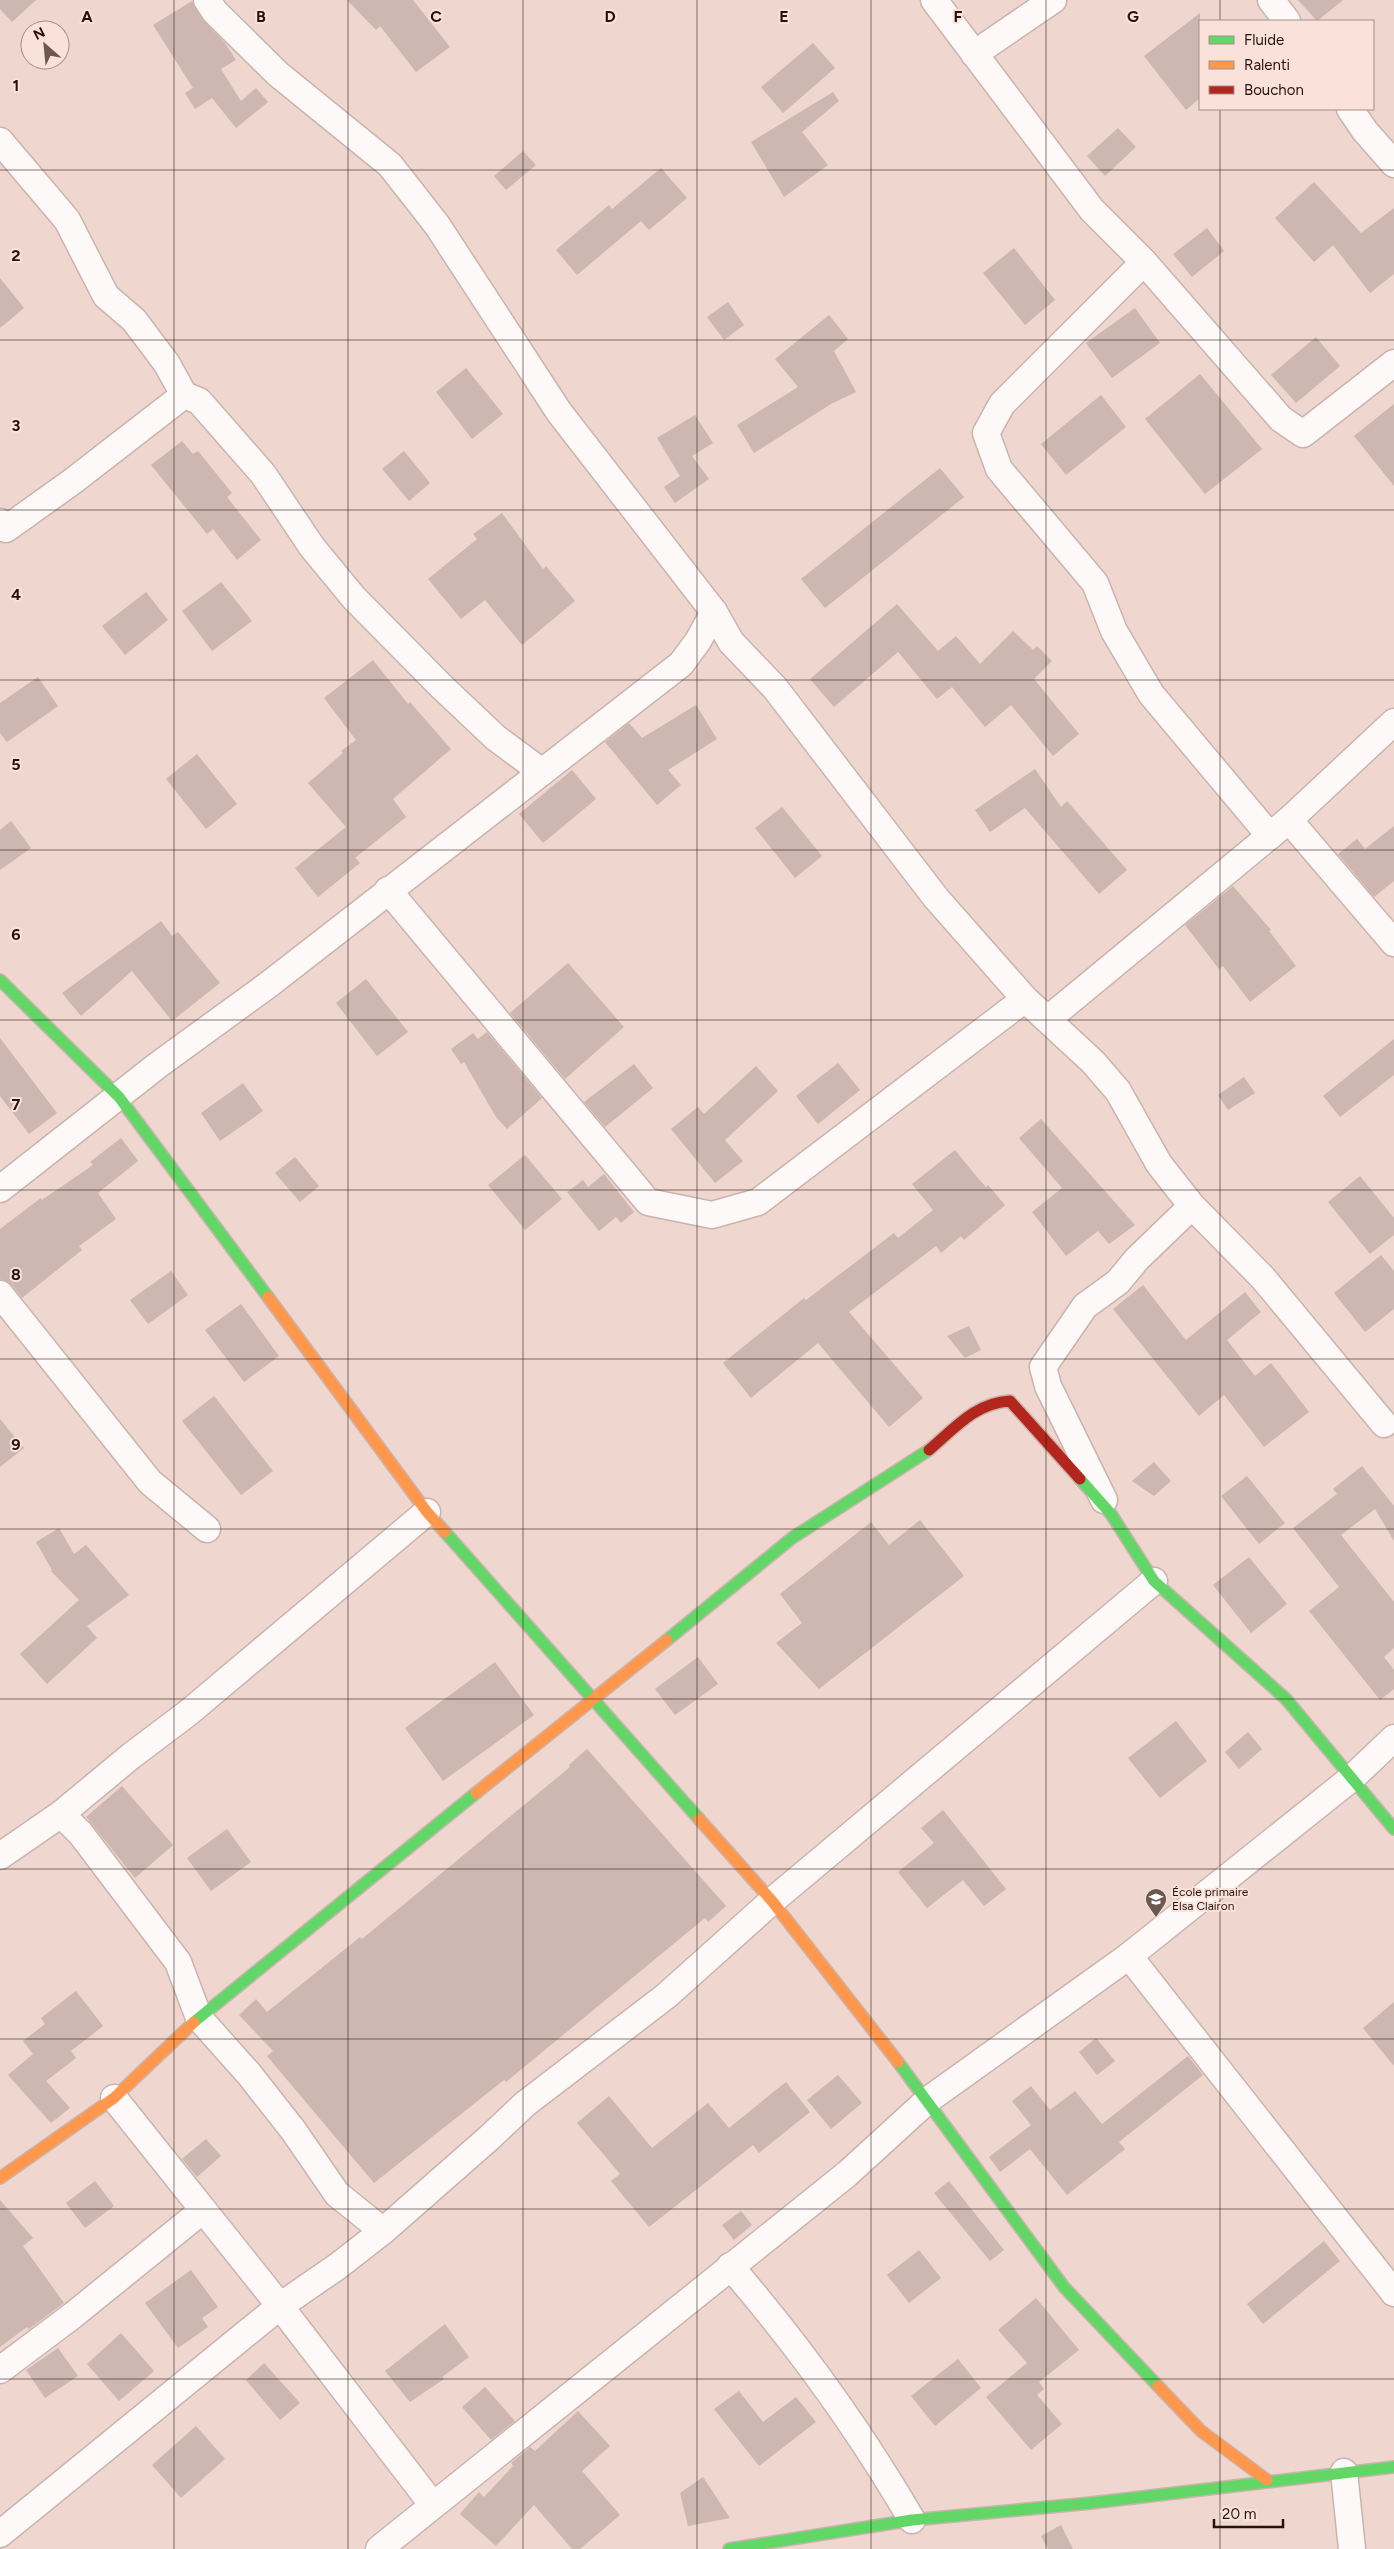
<svg xmlns="http://www.w3.org/2000/svg" width="1394" height="2549" font-family="Figtree,sans-serif">
	<style>
		.building { fill: #cdb7b0 }
		.lines { fill: none; stroke-linecap: round; stroke-linejoin: round }
		.street-casing { stroke: #cab4ad; stroke-width: 29 }
		.fast-casing { stroke: #cab4ad; stroke-width: 14 }
		.slow-casing { stroke: #cab4ad; stroke-width: 14 }
		.jam-casing { stroke: #cab4ad; stroke-width: 14 }
		.street { stroke: #fdf9f8; stroke-width: 26 }
		.fast { stroke: #63d668; stroke-width: 11 }
		.slow { stroke: #ff974d; stroke-width: 11 }
		.jam { stroke: #b3261e; stroke-width: 11 }
		.grid { fill: none; stroke: #27130d; stroke-width: 1; stroke-opacity: 0.55 }
		.labels { text-anchor: middle; dominant-baseline: central; stroke-width: 4; stroke-linejoin: round; paint-order: stroke }
		.poi-label { font-size: 12px; fill: #27130d; stroke: #fae2da; text-anchor: start }
		.grid-label { font-size: 16px; text-anchor: middle; font-weight: bold; fill: #27130d; stroke: #fae2da; stroke-width: 4; stroke-linejoin: round; paint-order: stroke }
	</style>
	<rect width="100%" height="100%" fill="#efd6ce"/>
	<g class="building">
		<path d="M0,0H36L12,22L0,9Z"/>
		<path d="M347,0H413L450,47L416,72L380,26L376,30Z"/>
		<path d="M1298,0H1343L1317,21Z"/>
		<path d="M192,1L203,20L225,43L236,60L221,69L241,101L256,88L268,102L236,128L212,98L195,109L185,93L193,88L153,25Z"/>
		<path d="M1200,13V98L1186,110L1144,56Z"/>
		<path d="M813,43L835,68L783,113L761,87Z"/>
		<path d="M833,92L839,101L802,132L828,165L784,197L751,142Z"/>
		<path d="M1118,128L1136,147L1105,176L1087,156Z"/>
		<path d="M523,151L536,165L506,190L494,176Z"/>
		<path d="M661,168L687,198L649,230L641,221L577,275L556,250L609,205L612,209Z"/>
		<path d="M1314,182L1361,233L1394,208V274L1370,293L1333,245L1314,262L1275,218Z"/>
		<path d="M1207,228L1224,251L1192,277L1173,254Z"/>
		<path d="M1014,248L1055,300L1025,325L983,273Z"/>
		<path d="M0,278L24,308L0,328Z"/>
		<path d="M728,302L744,325L724,340L707,317Z"/>
		<path d="M1135,308L1160,343L1112,378L1086,343Z"/>
		<path d="M829,315L848,339L834,351L856,392L831,404L754,453L737,425L798,387L775,359Z"/>
		<path d="M1316,337L1340,366L1296,403L1271,375Z"/>
		<path d="M466,368L503,414L472,439L436,392Z"/>
		<path d="M1200,374L1262,449L1205,494L1145,419Z"/>
		<path d="M1101,395L1126,427L1066,475L1041,444Z"/>
		<path d="M1394,404V486L1354,436Z"/>
		<path d="M695,415L713,443L692,456L709,479L675,503L664,487L680,476L657,438Z"/>
		<path d="M182,441L193,454L198,451L232,493L227,497L261,540L237,560L213,529L207,534L151,465Z"/>
		<path d="M404,451L430,483L409,501L382,469Z"/>
		<path d="M940,468L964,497L825,608L801,579Z"/>
		<path d="M502,513L543,569L546,566L575,601L522,645L485,600L461,619L428,579L477,539L473,534Z"/>
		<path d="M221,582L252,621L212,651L182,611Z"/>
		<path d="M146,592L168,620L125,655L102,626Z"/>
		<path d="M897,604L938,651L956,636L980,664L1013,631L1033,650L1037,646L1052,661L1034,679L1079,734L1053,756L1011,705L985,727L952,687L937,699L898,652L834,707L810,679Z"/>
		<path d="M373,660L408,704L410,702L451,749L393,799L406,817L355,858L360,863L318,897L295,868L346,827L308,783L343,753L341,751L356,740L324,698Z"/>
		<path d="M38,677L58,706L7,742L0,733V703Z"/>
		<path d="M696,705L717,739L668,770L681,785L657,805L605,742L629,723L642,738Z"/>
		<path d="M197,754L237,804L206,829L166,779Z"/>
		<path d="M1035,769L1061,807L1067,801L1127,870L1099,894L1025,808L990,832L975,810Z"/>
		<path d="M572,770L596,799L543,843L519,814Z"/>
		<path d="M782,807L822,856L795,878L755,828Z"/>
		<path d="M11,821L31,848L0,870V830Z"/>
		<path d="M1394,826V881L1374,897L1338,854L1357,839L1365,849Z"/>
		<path d="M1233,886L1271,930L1269,931L1296,966L1250,1002L1223,966L1219,969L1185,925Z"/>
		<path d="M161,921L172,936L178,932L220,983L172,1021L132,971L81,1016L62,993Z"/>
		<path d="M568,963L624,1027L565,1079L510,1013Z"/>
		<path d="M366,979L408,1032L377,1056L336,1003Z"/>
		<path d="M487,1032L542,1098L507,1129L496,1117L464,1062L461,1064L451,1049L473,1033L478,1039Z"/>
		<path d="M0,1038L57,1113L29,1134L0,1096Z"/>
		<path d="M1394,1039V1075L1340,1117L1323,1096Z"/>
		<path d="M838,1063L860,1090L818,1124L796,1096Z"/>
		<path d="M634,1064L653,1088L605,1127L584,1102Z"/>
		<path d="M756,1066L778,1091L725,1140L743,1161L715,1183L671,1129L698,1107L704,1114Z"/>
		<path d="M1244,1077L1255,1093L1228,1110L1218,1095Z"/>
		<path d="M243,1083L263,1111L220,1141L201,1113Z"/>
		<path d="M1041,1119L1135,1225L1109,1244L1098,1231L1066,1256L1032,1212L1062,1188L1019,1138Z"/>
		<path d="M121,1138L138,1161L98,1193L116,1219L79,1246L82,1250L22,1298L11,1284L0,1279V1229L41,1198L42,1200L93,1165L90,1162Z"/>
		<path d="M955,1150L977,1177L986,1187L988,1185L1005,1205L964,1240L961,1236L941,1253L936,1246L849,1312L923,1398L889,1427L818,1343L751,1398L723,1363L804,1298L806,1300L894,1233L898,1238L933,1210L912,1184Z"/>
		<path d="M525,1155L562,1199L525,1230L488,1185Z"/>
		<path d="M295,1157L319,1186L300,1202L275,1173Z"/>
		<path d="M604,1174L634,1212L621,1223L616,1217L599,1231L567,1192L583,1180L588,1187Z"/>
		<path d="M1360,1176L1394,1218V1235L1370,1254L1328,1202Z"/>
		<path d="M1381,1255L1394,1271V1309L1365,1332L1334,1293Z"/>
		<path d="M171,1271L188,1295L148,1324L130,1300Z"/>
		<path d="M1143,1285L1186,1340L1245,1292L1261,1312L1227,1340L1255,1376L1271,1363L1309,1412L1264,1447L1224,1395L1199,1416L1113,1309Z"/>
		<path d="M241,1304L279,1356L244,1382L205,1330Z"/>
		<path d="M969,1326L981,1350L965,1358L947,1336Z"/>
		<path d="M214,1396L273,1471L241,1495L182,1421Z"/>
		<path d="M0,1419L24,1448L0,1467Z"/>
		<path d="M1154,1462L1171,1481L1154,1496L1132,1481Z"/>
		<path d="M1362,1466L1394,1506V1541L1375,1509L1341,1535L1394,1602V1648L1384,1657L1394,1670V1689L1380,1700L1309,1611L1339,1587L1293,1528L1337,1494L1333,1489Z"/>
		<path d="M1247,1476L1285,1523L1259,1544L1221,1496Z"/>
		<path d="M920,1520L964,1576L819,1689L776,1643L802,1623L780,1594L871,1522L889,1545Z"/>
		<path d="M59,1528L74,1554L86,1545L129,1595L87,1626L97,1638L47,1684L20,1654L79,1600L51,1571L52,1570L36,1542Z"/>
		<path d="M1249,1557L1287,1604L1251,1633L1213,1585Z"/>
		<path d="M698,1657L718,1684L675,1715L655,1689Z"/>
		<path d="M495,1662L534,1715L443,1781L405,1728Z"/>
		<path d="M1176,1721L1207,1761L1160,1798L1128,1758Z"/>
		<path d="M1248,1732L1262,1749L1239,1769L1225,1752Z"/>
		<path d="M587,1749L726,1906L708,1922L705,1918L506,2082L504,2080L374,2183L267,2056L273,2051L239,2015L256,1999L267,2012L360,1937L362,1939L495,1829L570,1767L569,1765Z"/>
		<path d="M122,1786L173,1845L135,1878L86,1817Z"/>
		<path d="M943,1810L1006,1889L984,1906L963,1880L927,1908L898,1872L934,1843L921,1828Z"/>
		<path d="M227,1829L251,1862L211,1891L187,1858Z"/>
		<path d="M76,1991L103,2026L71,2051L76,2058L46,2081L70,2108L51,2123L8,2075L33,2054L23,2041L45,2024L41,2018Z"/>
		<path d="M1394,2002V2066L1363,2028Z"/>
		<path d="M1096,2038L1115,2061L1097,2075L1079,2052Z"/>
		<path d="M1188,2056L1203,2075L1119,2142L1125,2149L1067,2195L1030,2149L1000,2172L989,2157L1031,2125L1012,2101L1031,2086L1050,2110L1075,2091L1102,2124Z"/>
		<path d="M838,2075L862,2103L831,2129L807,2100Z"/>
		<path d="M786,2082L810,2112L759,2153L753,2145L649,2227L611,2181L620,2174L577,2123L609,2096L652,2148L708,2103L729,2128Z"/>
		<path d="M206,2139L221,2156L197,2177L182,2159Z"/>
		<path d="M95,2181L114,2206L85,2228L66,2203Z"/>
		<path d="M949,2181L1004,2250L990,2261L934,2193Z"/>
		<path d="M0,2200L33,2238L23,2246L64,2303L29,2329L27,2327L0,2347Z"/>
		<path d="M741,2211L752,2225L734,2240L722,2225Z"/>
		<path d="M1324,2241L1340,2261L1263,2324L1247,2304Z"/>
		<path d="M919,2250L941,2278L909,2303L887,2275Z"/>
		<path d="M191,2270L218,2307L202,2318L208,2327L178,2348L145,2303Z"/>
		<path d="M1036,2298L1079,2350L1039,2382L1044,2389L1037,2395L1062,2424L1031,2450L986,2397L1027,2363L998,2330Z"/>
		<path d="M445,2324L469,2357L442,2377L444,2379L410,2402L385,2371Z"/>
		<path d="M121,2333L154,2371L119,2401L87,2364Z"/>
		<path d="M58,2348L78,2376L45,2398L26,2370Z"/>
		<path d="M958,2359L981,2388L935,2426L911,2396Z"/>
		<path d="M264,2363L300,2403L280,2420L246,2380Z"/>
		<path d="M485,2387L515,2421L491,2440L462,2407Z"/>
		<path d="M739,2391L763,2422L796,2397L816,2422L759,2466L714,2409Z"/>
		<path d="M578,2411L610,2446L582,2471L620,2515L580,2549H572L534,2505L496,2546L460,2514L479,2492L484,2497L513,2466L511,2463L530,2447L535,2451Z"/>
		<path d="M196,2426L225,2459L181,2498L152,2465Z"/>
		<path d="M703,2477L730,2518L688,2526L680,2493Z"/>
		<path d="M1061,2525L1073,2549H1048L1041,2536Z"/>
	</g>
	<g class="lines">
		<g class="street-casing">
			<g id="street">
				<path d="M207,0L215,12L278,74L390,165L437,225L559,412L714,612L731,642L775,688L936,898L1025,999L1093,1062L1118,1091L1159,1164L1192,1206L1263,1278L1384,1424"/>
				<path d="M934,0L1092,210L1144,262L1281,419L1303,434L1394,363"/>
				<path d="M1271,0L1287,21"/>
				<path d="M974,54L1053,0"/>
				<path d="M1350,109L1365,131L1394,164"/>
				<path d="M0,141L67,220L106,296L134,320L167,364L184,395"/>
				<path d="M1144,262L1002,404L986,433L999,469L1095,583L1114,631L1151,694L1270,836"/>
				<path d="M0,522L6,529L73,481L184,395L199,401L263,474L312,547L354,598L442,687L496,738L542,772"/>
				<path d="M1289,820L1394,943"/>
				<path d="M388,890L648,1202L712,1215L758,1202L1025,999"/>
				<path d="M1048,1019L1289,820L1394,722"/>
				<path d="M0,1189L158,1065L268,985L681,664L698,641L714,612"/>
				<path d="M0,1294L150,1482L207,1529"/>
				<path d="M1104,1500L1048,1386L1043,1367L1085,1306L1118,1282L1137,1259L1192,1206"/>
				<path d="M61,1814L81,1834L178,1962L199,2018L249,2074L293,2130L337,2194L383,2231"/>
				<path d="M0,1856L61,1814L131,1756L188,1713L427,1512"/>
				<path d="M1129,1956L1394,2293"/>
				<path d="M114,2098L280,2306L432,2504"/>
				<path d="M730,2266C798,2345 859,2429 912,2520"/>
				<path d="M0,2370L72,2316L203,2210"/>
				<path d="M1344,2472L1352,2549"/>
				<path d="M0,2534L280,2306L338,2266L383,2231L489,2138L525,2104L666,1996L772,1901L1154,1581"/>
				<path d="M379,2549L847,2174L928,2100L1129,1956L1353,1777L1394,1738"/>
			</g>
		</g>
		<g class="fast-casing">
			<g id="fast">
				<path d="M0,980L119,1097L268,1297"/>
				<path d="M1080,1479L1111,1514L1154,1581L1286,1699L1394,1829"/>
				<path d="M445,1532L699,1819"/>
				<path d="M667,1640L792,1538L929,1450"/>
				<path d="M194,2022L476,1793"/>
				<path d="M898,2062L1064,2287L1158,2386"/>
				<path d="M729,2549L912,2520L1091,2503L1394,2467"/>
			</g>
		</g>
		<g class="slow-casing">
			<g id="slow">
				<path d="M268,1297L427,1512L445,1532"/>
				<path d="M476,1793L667,1640"/>
				<path d="M699,1819L772,1901L898,2062"/>
				<path d="M0,2178L114,2098L194,2022"/>
				<path d="M1158,2386L1201,2431L1267,2480"/>
			</g>
		</g>
		<g class="jam-casing">
			<path id="jam" d="M929,1450C955,1428 975,1403 1010,1401L1080,1479"/>
		</g>
		<use href="#street" class="street"/>
		<use href="#fast" class="fast"/>
		<use href="#slow" class="slow"/>
		<use href="#jam" class="jam"/>
	</g>
	<path class="grid" d="M174,0V2549M348,0V2549M523,0V2549M697,0V2549M871,0V2549M1046,0V2549M1220,0V21M1220,109V2549M0,170H1394M0,340H1394M0,510H1394M0,680H1394M0,850H1394M0,1020H1394M0,1190H1394M0,1359H1394M0,1529H1394M0,1699H1394M0,1869H1394M0,2039H1394M0,2209H1394M0,2379H1394"/>
	<defs>
		<g id="school-pin" transform="scale(1.125)"><path d="M0 17L-7.5 6A9.5 9.5 0 1 1 7.5 6Z" fill="#6d5751" stroke="#fae2da"/><path d="M0-5L7-2L0 1L-7-2ZM-4 1L0 2.5L4 1V4Q0 6-4 4Z" fill="#fff"/></g>
	</defs>
	<g fill-rule="evenodd">
		<use href="#school-pin" x="1156" y="1899"/>
	</g>
	<g class="labels">
		<g class="poi-label">
			<text x="1172" y="1892">École primaire<tspan x="1172" dy="14">Elsa Clairon</tspan></text>
		</g>
	</g>
	<g class="grid-label">
		<text x="87" y="22">A</text>
		<text x="261" y="22">B</text>
		<text x="436" y="22">C</text>
		<text x="610" y="22">D</text>
		<text x="784" y="22">E</text>
		<text x="958" y="22">F</text>
		<text x="1133" y="22">G</text>
		<text x="16" y="91">1</text>
		<text x="16" y="261">2</text>
		<text x="16" y="431">3</text>
		<text x="16" y="600">4</text>
		<text x="16" y="770">5</text>
		<text x="16" y="940">6</text>
		<text x="16" y="1110">7</text>
		<text x="16" y="1280">8</text>
		<text x="16" y="1450">9</text>
	</g>
	<rect x="1199" y="20" width="175" height="90" fill="#fae2da" stroke="#a68f88"/>
	<rect x="1209" y="36" width="25" height="8" fill="#63d668" stroke="#a68f88"/>
	<text x="1244" y="45" font-size="15" fill="#27130d">Fluide</text>
	<rect x="1209" y="61" width="25" height="8" fill="#ff974d" stroke="#a68f88"/>
	<text x="1244" y="70" font-size="15" fill="#27130d">Ralenti</text>
	<rect x="1209" y="86" width="25" height="8" fill="#b3261e" stroke="#a68f88"/>
	<text x="1244" y="95" font-size="15" fill="#27130d">Bouchon</text>
	<g transform="translate(45 45) rotate(333)"><circle r="24" fill="#fae2da" stroke="#a68f88"/>
	<path d="M0-4L9 19L0 12L-9 19Z" fill="#6d5751"/>
	<text y="-8" font-size="14" font-weight="bold" text-anchor="middle" fill="#27130d">N</text>
	</g>
	<path d="M1214 2519v8h69v-8" fill="none" stroke="#27130d" stroke-width="2.5"/>
	<text x="1222" y="2519" font-size="15" fill="#27130d" stroke="#fae2da" stroke-width="4" paint-order="stroke">20 m</text>
</svg>
